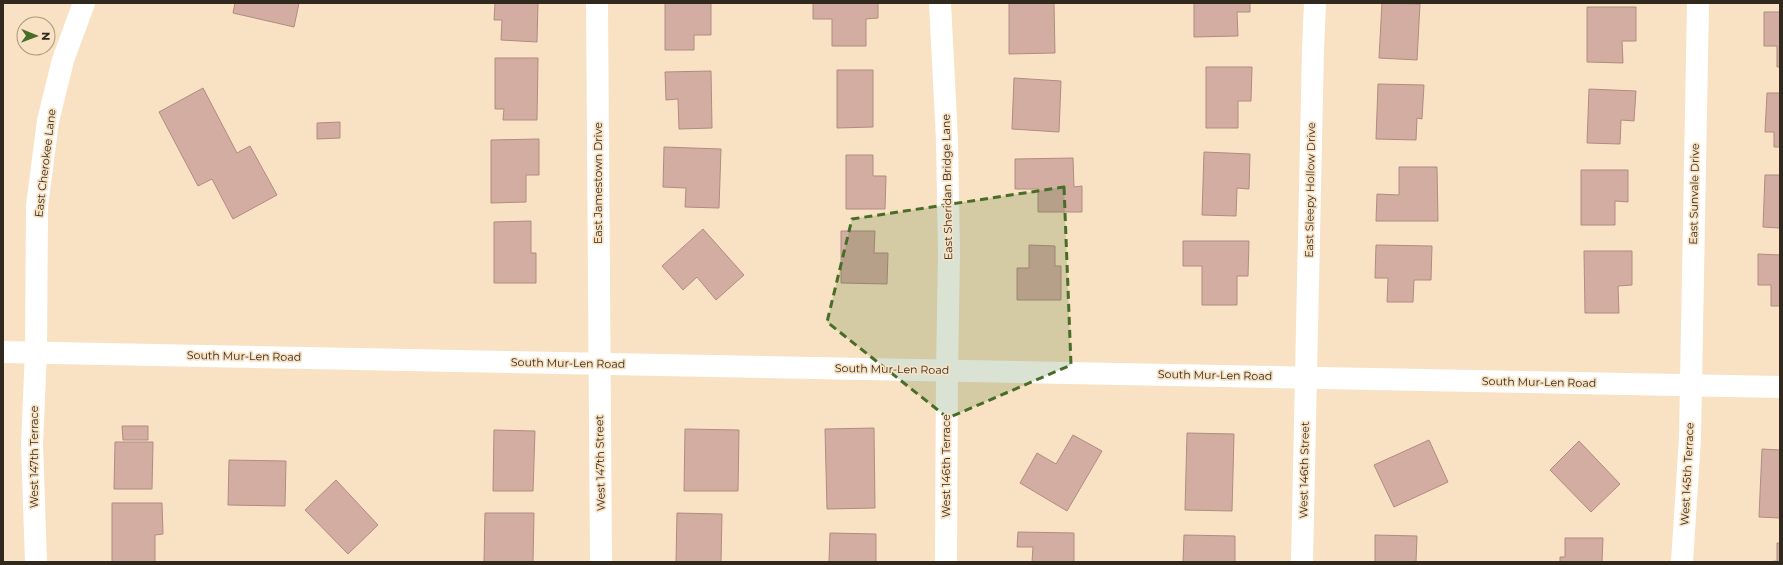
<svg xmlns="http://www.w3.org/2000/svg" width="1783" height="565" font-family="Montserrat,sans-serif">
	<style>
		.building { fill: #d3ada2; stroke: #b08c81 }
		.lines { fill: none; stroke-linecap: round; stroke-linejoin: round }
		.minor { stroke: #fff; stroke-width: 22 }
		.tertiary { stroke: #fff; stroke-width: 22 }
		.secondary { stroke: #fff; stroke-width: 22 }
		.marked { fill: #476d27; fill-opacity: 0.2; stroke: #476d27; stroke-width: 3; stroke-dasharray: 8 5; stroke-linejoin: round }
		.labels { text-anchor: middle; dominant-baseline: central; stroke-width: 3.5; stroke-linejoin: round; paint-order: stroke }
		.street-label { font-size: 11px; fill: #31291d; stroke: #f8e2c3 }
	</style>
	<rect width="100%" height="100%" fill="#f8e2c3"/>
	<g class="building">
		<path d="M235,3H299L294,27L233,13Z"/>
		<path d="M495,3H538L537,42L501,40L502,20H494Z"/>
		<path d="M665,3H711V35H694V50H665Z"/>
		<path d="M813,3H878V18L866,19V46H832V19H813Z"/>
		<path d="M1009,3H1054L1055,53L1009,54Z"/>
		<path d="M1194,3H1250V12H1237L1238,36L1194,37Z"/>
		<path d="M1382,3L1420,4L1417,60L1379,58Z"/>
		<path d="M1587,7H1636V41H1622L1623,63L1587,62Z"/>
		<path d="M1764,12H1780V67H1777V46H1764Z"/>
		<path d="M495,58H538L537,120H503L504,109H495Z"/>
		<path d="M1206,67H1252L1251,101H1238V128H1206Z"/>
		<path d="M837,70H873V127L837,128Z"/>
		<path d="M711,71L712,128L679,129L678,99L666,100L665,72Z"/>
		<path d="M1014,78L1061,81L1059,132L1012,129Z"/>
		<path d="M1378,84L1424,85L1422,119L1417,118L1416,140L1376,139Z"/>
		<path d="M203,88L237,153L250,146L277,195L233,219L212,179L198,186L159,112Z"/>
		<path d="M1589,89L1636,91L1634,121L1621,120L1620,144L1587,143Z"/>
		<path d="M1767,93H1780V147H1774V132H1765Z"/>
		<path d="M340,122V138L317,139V123Z"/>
		<path d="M539,139V175H526V202L491,203V140Z"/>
		<path d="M664,147L721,149L719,208L685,207L686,188L663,187Z"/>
		<path d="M1204,152L1250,154L1249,189L1237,188L1236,216L1202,215Z"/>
		<path d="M846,155H873V176H886L885,209H846Z"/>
		<path d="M1073,158L1074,187L1082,186V212H1038V189H1015V159Z"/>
		<path d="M1399,167H1437L1438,221H1376L1377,194L1399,195Z"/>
		<path d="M1581,170H1628V202L1615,201V225H1581Z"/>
		<path d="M1765,175H1780V228L1763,227Z"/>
		<path d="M531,221V253H536V283H494V222Z"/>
		<path d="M703,229L744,275L716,300L697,277L683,290L662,266Z"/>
		<path d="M841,231H875L874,253H888L887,284L841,283Z"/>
		<path d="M1183,241H1249L1248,276H1237V305H1202V266H1183Z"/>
		<path d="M1029,245L1055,246V266H1061V300H1017V268H1029Z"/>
		<path d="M1376,245L1432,246L1431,280H1414L1413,302H1387L1388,278H1375Z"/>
		<path d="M1584,251H1632V285L1618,286L1619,313H1585Z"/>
		<path d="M1758,254L1780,255V306H1771V285H1758Z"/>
		<path d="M122,426H148V440H123Z"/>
		<path d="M874,428L875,508L827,509L825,429Z"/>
		<path d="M685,429L739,430L738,491H684Z"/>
		<path d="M494,430L535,431L533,491H493Z"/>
		<path d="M1187,433L1234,434L1232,511L1185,510Z"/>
		<path d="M1073,435L1102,451L1067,511L1020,483L1037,453L1056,464Z"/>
		<path d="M1429,440L1448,482L1394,507L1374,465Z"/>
		<path d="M1579,441L1620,484L1591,512L1550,470Z"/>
		<path d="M115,442H153L152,489H114Z"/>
		<path d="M1762,449L1780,450V518L1759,517Z"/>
		<path d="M229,460L286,461L285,506L228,505Z"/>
		<path d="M336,480L378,525L348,554L305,510Z"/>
		<path d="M112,503H162L163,534L155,535V562H112Z"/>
		<path d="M485,513H534L533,562H484Z"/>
		<path d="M677,513L722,514L721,562H676Z"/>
		<path d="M1018,532L1074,533V562H1032L1033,547H1017Z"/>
		<path d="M830,533L876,534V562H829Z"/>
		<path d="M1184,535L1235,536V562H1183Z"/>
		<path d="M1375,535L1417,536L1416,562H1375Z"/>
		<path d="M1565,538H1603L1602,562H1560V557H1565Z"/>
		<path d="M1777,543H1780V562H1766L1777,561Z"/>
	</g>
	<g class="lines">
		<g class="minor">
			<path d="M597,3L601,562"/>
			<path d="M940,3L947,140L949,255L947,370L946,562"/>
			<path d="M1302,562L1313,49L1315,3"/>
			<path d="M1682,562L1690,438L1698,3"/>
		</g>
		<path class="tertiary" d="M36,562L32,445L36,352L37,206L48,121L63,60L84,3"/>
		<path class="secondary" d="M3,352L1780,387"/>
	</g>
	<path class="marked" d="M1064,187L1071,365L948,418L827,322L852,219Z"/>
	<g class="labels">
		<g class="street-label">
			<text transform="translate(45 163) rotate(-83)">East Cherokee Lane</text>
			<text transform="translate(598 183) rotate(-90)">East Jamestown Drive</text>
			<text transform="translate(947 187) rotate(-91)">East Sheridan Bridge Lane</text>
			<text transform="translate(1310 190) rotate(-89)">East Sleepy Hollow Drive</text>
			<text transform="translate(1694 194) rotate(-89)">East Sunvale Drive</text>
			<text transform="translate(244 356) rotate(1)">South Mur-Len Road</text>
			<text transform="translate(568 363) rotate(1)">South Mur-Len Road</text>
			<text transform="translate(892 369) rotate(1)">South Mur-Len Road</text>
			<text transform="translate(1215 375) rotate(1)">South Mur-Len Road</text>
			<text transform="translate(1539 382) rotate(1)">South Mur-Len Road</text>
			<text transform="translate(34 457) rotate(-90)">West 147th Terrace</text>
			<text transform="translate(600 463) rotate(-91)">West 147th Street</text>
			<text transform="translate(946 466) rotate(-90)">West 146th Terrace</text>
			<text transform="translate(1304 470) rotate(-89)">West 146th Street</text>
			<text transform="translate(1687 474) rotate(-87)">West 145th Terrace</text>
		</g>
	</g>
	<rect width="1783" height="565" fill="none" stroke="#31291d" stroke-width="8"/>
	<g transform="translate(36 36) rotate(91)"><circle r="19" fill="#f8e2c3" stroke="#a89881"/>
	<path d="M0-3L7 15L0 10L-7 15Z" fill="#476d27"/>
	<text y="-6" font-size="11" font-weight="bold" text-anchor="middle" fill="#31291d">N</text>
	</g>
</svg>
